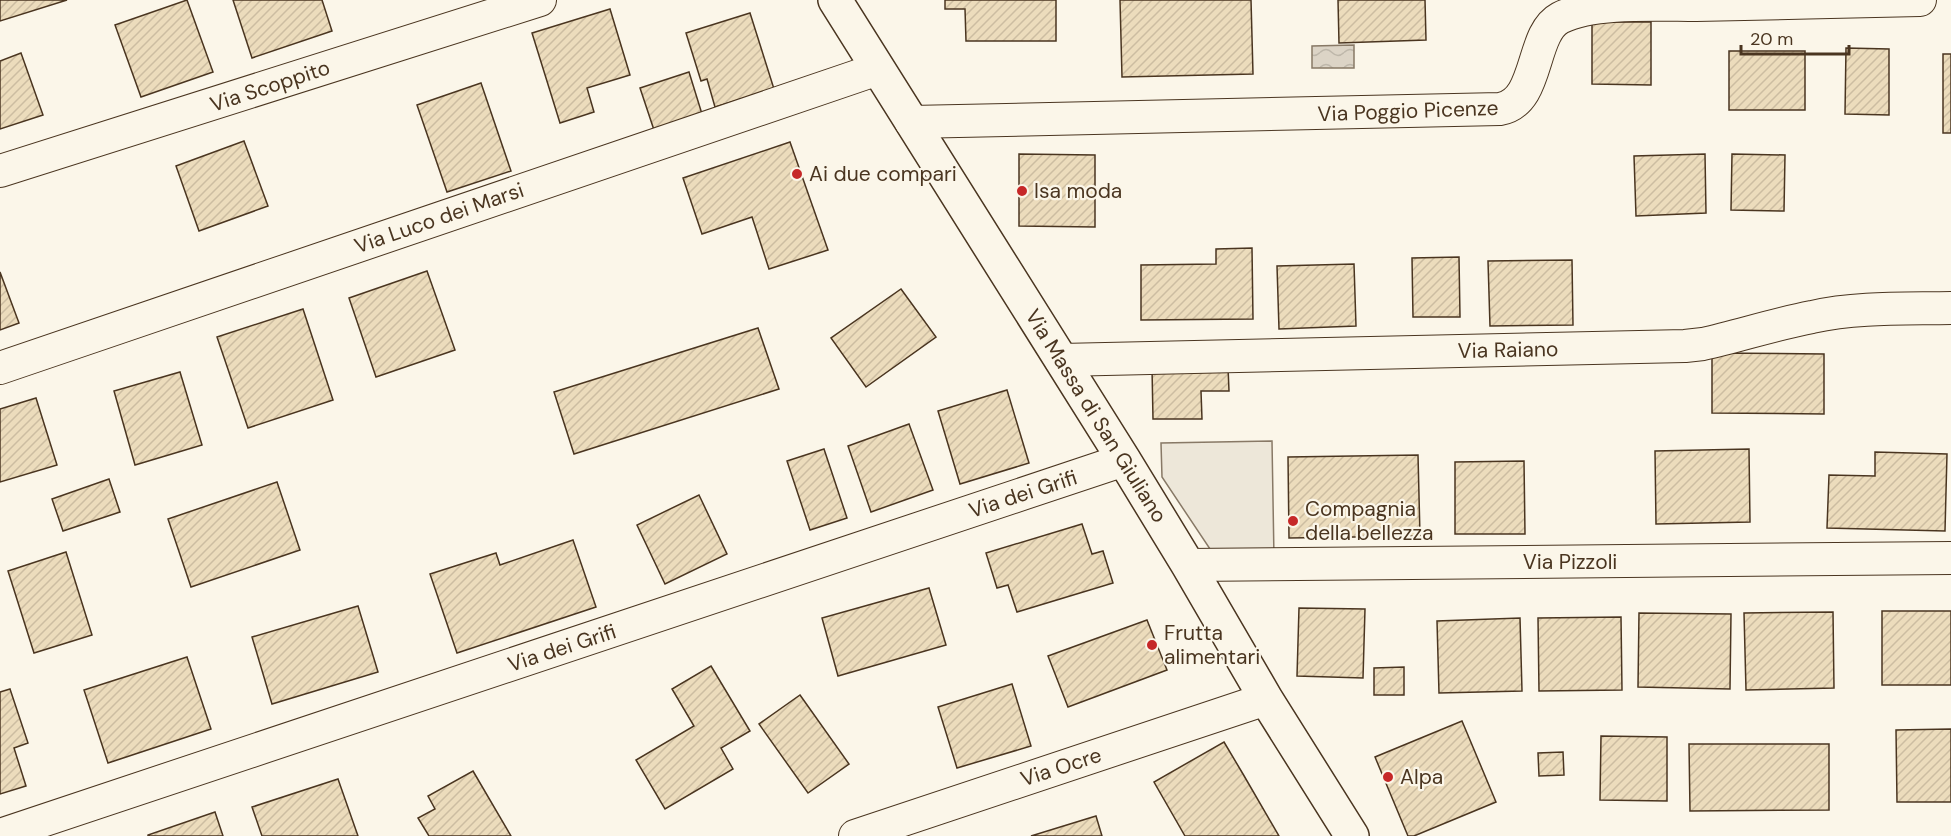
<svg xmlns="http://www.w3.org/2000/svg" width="1951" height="836" font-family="'DM Sans',sans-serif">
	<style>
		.parking { fill: #ede7d9; stroke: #887966; stroke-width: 1.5 }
		.water { fill: url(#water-waves); stroke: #887966; stroke-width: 1.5 }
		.building { fill: url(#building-hatch); stroke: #4a3520; stroke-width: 1.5 }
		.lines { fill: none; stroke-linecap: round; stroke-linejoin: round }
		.street-casing { stroke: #4a3520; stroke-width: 34 }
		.secondary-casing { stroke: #4a3520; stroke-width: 36 }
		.street { stroke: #fbf6e9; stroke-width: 32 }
		.secondary { stroke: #fbf6e9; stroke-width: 33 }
		.poi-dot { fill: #c62828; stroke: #fbf6e9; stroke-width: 2 }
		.labels { text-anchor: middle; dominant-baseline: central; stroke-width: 4.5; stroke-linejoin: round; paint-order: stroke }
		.street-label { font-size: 21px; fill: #4a3520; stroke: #fbf6e9 }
		.poi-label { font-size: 21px; fill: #4a3520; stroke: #fbf6e9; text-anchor: start }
	</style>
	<defs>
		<pattern id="water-waves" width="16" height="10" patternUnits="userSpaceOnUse" patternTransform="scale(1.5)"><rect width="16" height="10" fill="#dcd4c6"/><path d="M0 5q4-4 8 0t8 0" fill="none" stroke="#beb7aa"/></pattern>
		<pattern id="building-hatch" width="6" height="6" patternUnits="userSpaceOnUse" patternTransform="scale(1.5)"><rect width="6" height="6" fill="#ecdcbc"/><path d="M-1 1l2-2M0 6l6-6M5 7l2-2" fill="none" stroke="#ccbda1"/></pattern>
	</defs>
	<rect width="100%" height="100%" fill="#fbf6e9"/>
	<path class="parking" d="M1272,441L1274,558H1216L1162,477L1161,443Z"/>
	<path class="water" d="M1354,45V68H1312V46Z"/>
	<g class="building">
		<path d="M0,0H67L0,21Z"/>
		<path d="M187,0L213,72L141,97L115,25Z"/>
		<path d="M233,0H322L332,31L252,58Z"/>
		<path d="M945,0H1056V41H966L965,9H945Z"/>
		<path d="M1120,0H1251L1253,74L1122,77Z"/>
		<path d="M1338,0H1425L1426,40L1339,43Z"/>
		<path d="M610,9L630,75L587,88L594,112L560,123L532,33Z"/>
		<path d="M750,13L774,89L715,107L707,79L701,81L686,33Z"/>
		<path d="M1592,22H1651V85L1592,84Z"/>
		<path d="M1846,48L1889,49V115L1845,114Z"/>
		<rect x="1729" y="51" width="76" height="59"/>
		<path d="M21,53L43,115L0,129V61Z"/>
		<rect x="1943" y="54" width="8" height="79"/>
		<path d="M689,72L702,114L654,130L640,88Z"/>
		<path d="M481,83L511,171L447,192L417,105Z"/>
		<path d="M244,141L268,206L199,231L176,166Z"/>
		<path d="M790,142L828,250L769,269L752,217L702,234L683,178Z"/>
		<path d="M1019,154L1095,155V227L1019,226Z"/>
		<path d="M1705,154L1706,213L1636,216L1634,156Z"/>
		<path d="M1732,154L1785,155L1784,211L1731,210Z"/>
		<path d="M1252,248L1253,319L1141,320V265L1216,264V249Z"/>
		<path d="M1459,257L1460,317H1413L1412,258Z"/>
		<path d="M1572,260L1573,325L1490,326L1488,261Z"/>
		<path d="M1354,264L1356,326L1279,329L1277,266Z"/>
		<path d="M427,271L455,350L376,377L349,298Z"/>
		<path d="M0,272L19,323L0,330Z"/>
		<path d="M901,289L936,337L866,387L831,338Z"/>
		<path d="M303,309L333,400L248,428L217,337Z"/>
		<path d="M758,328L779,389L574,454L554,392Z"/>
		<path d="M1712,353L1824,354V414L1712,413Z"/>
		<path d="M1228,367L1229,391H1201L1202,419H1153L1152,368Z"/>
		<path d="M180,372L202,445L135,465L114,391Z"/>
		<path d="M1007,390L1029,463L960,484L938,411Z"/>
		<path d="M36,398L57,465L0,482V409Z"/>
		<path d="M909,424L933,490L871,512L848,446Z"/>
		<path d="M824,449L847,518L810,530L787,461Z"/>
		<path d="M1749,449L1750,522L1656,524L1655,451Z"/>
		<path d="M1875,452L1947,454L1945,531L1827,528L1829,475L1875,476Z"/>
		<path d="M1418,455L1420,536L1289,538L1288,457Z"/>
		<path d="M1524,461L1525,534H1455V462Z"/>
		<path d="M109,479L120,512L63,531L52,499Z"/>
		<path d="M277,482L300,550L191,587L168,519Z"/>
		<path d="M699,495L727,554L665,584L637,525Z"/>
		<path d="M1082,524L1092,554L1103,551L1113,583L1017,612L1008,585L997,588L986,553Z"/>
		<path d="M573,540L596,607L457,653L430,574L496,553L500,565Z"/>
		<path d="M66,552L92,635L34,653L8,571Z"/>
		<path d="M929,588L946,645L838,676L822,618Z"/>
		<path d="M358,606L378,672L272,704L252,637Z"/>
		<path d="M1299,608L1365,609L1363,678L1297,676Z"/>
		<rect x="1882" y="611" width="69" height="74"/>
		<path d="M1833,612L1834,688L1746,690L1744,613Z"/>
		<path d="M1639,613L1731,614L1730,689L1638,687Z"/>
		<path d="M1621,617L1622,690L1539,691L1538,618Z"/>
		<path d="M1520,618L1522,691L1439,693L1437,621Z"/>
		<path d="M1147,620L1167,670L1068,707L1048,656Z"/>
		<path d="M187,657L211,729L108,763L84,690Z"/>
		<path d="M711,666L750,731L721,748L733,769L665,809L636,760L694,726L672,689Z"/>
		<path d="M1404,667V695H1374V668Z"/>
		<path d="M1012,684L1031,746L957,768L938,707Z"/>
		<path d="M10,689L28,743L14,748L26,786L0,794V692Z"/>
		<path d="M800,695L849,764L808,793L759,724Z"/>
		<path d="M1462,721L1496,802L1414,836H1408L1375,757Z"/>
		<path d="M1951,729V802H1897L1896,730Z"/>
		<path d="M1601,736L1667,737V801L1600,800Z"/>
		<path d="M1224,742L1243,774L1279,836H1185L1154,782Z"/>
		<path d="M1689,744H1829V810L1690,811Z"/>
		<path d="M1563,752L1564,775L1539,776L1538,753Z"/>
		<path d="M473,771L511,836H429L418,818L435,809L428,796Z"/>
		<path d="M338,779L358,836H262L252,807Z"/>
		<path d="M215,812L223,836H148V835Z"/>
		<path d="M1096,816L1102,836H1031Z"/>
	</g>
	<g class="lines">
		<g class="street-casing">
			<g id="street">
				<path d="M911,122L1500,109C1540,102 1530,34 1560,18C1593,1 1659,5 1696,5C1771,3 1845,2 1920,0"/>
				<path d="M0,171L540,0"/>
				<path d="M1061,360L1685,346L1703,344C1739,336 1775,324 1812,317C1857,307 1904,309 1951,308"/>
				<path d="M0,368L878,69"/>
				<path d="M1188,565L1951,558"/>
				<path d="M0,835L1124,460"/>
				<path d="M855,836L1266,699"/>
			</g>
		</g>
		<g class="secondary-casing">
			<path id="secondary" d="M835,0L1124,460L1188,565L1266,699L1352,836"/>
		</g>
		<use href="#street" class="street"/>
		<use href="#secondary" class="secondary"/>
	</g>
	<g class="poi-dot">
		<circle cx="797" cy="174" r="6"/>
		<circle cx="1022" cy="191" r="6"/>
		<circle cx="1293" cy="521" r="6"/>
		<circle cx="1152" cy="645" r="6"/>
		<circle cx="1388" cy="777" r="6"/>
	</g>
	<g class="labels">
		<g class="street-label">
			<text transform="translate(270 86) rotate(-18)">Via Scoppito</text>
			<text transform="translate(1408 111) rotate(-2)">Via Poggio Picenze</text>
			<text transform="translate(439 218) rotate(-19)">Via Luco dei Marsi</text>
			<text transform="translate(1508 350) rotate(-1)">Via Raiano</text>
			<text transform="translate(1096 416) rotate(58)">Via Massa di San Giuliano</text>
			<text transform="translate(1023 494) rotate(-18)">Via dei Grifi</text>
			<text x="1570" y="562">Via Pizzoli</text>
			<text transform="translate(562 648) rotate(-18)">Via dei Grifi</text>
			<text transform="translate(1061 767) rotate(-18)">Via Ocre</text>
		</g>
		<g class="poi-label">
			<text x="809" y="174">Ai due compari</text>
			<text x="1034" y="191">Isa moda</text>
			<text x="1305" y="509">Compagnia<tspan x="1305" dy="24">della bellezza</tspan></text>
			<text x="1164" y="633">Frutta<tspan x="1164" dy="24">alimentari</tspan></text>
			<text x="1400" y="777">Alpa</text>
		</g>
	</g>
	<path d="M1741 45v9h108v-9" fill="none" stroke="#4a3520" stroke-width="3"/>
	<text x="1750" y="45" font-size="18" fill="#4a3520" stroke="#fbf6e9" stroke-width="4.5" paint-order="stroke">20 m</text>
</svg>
